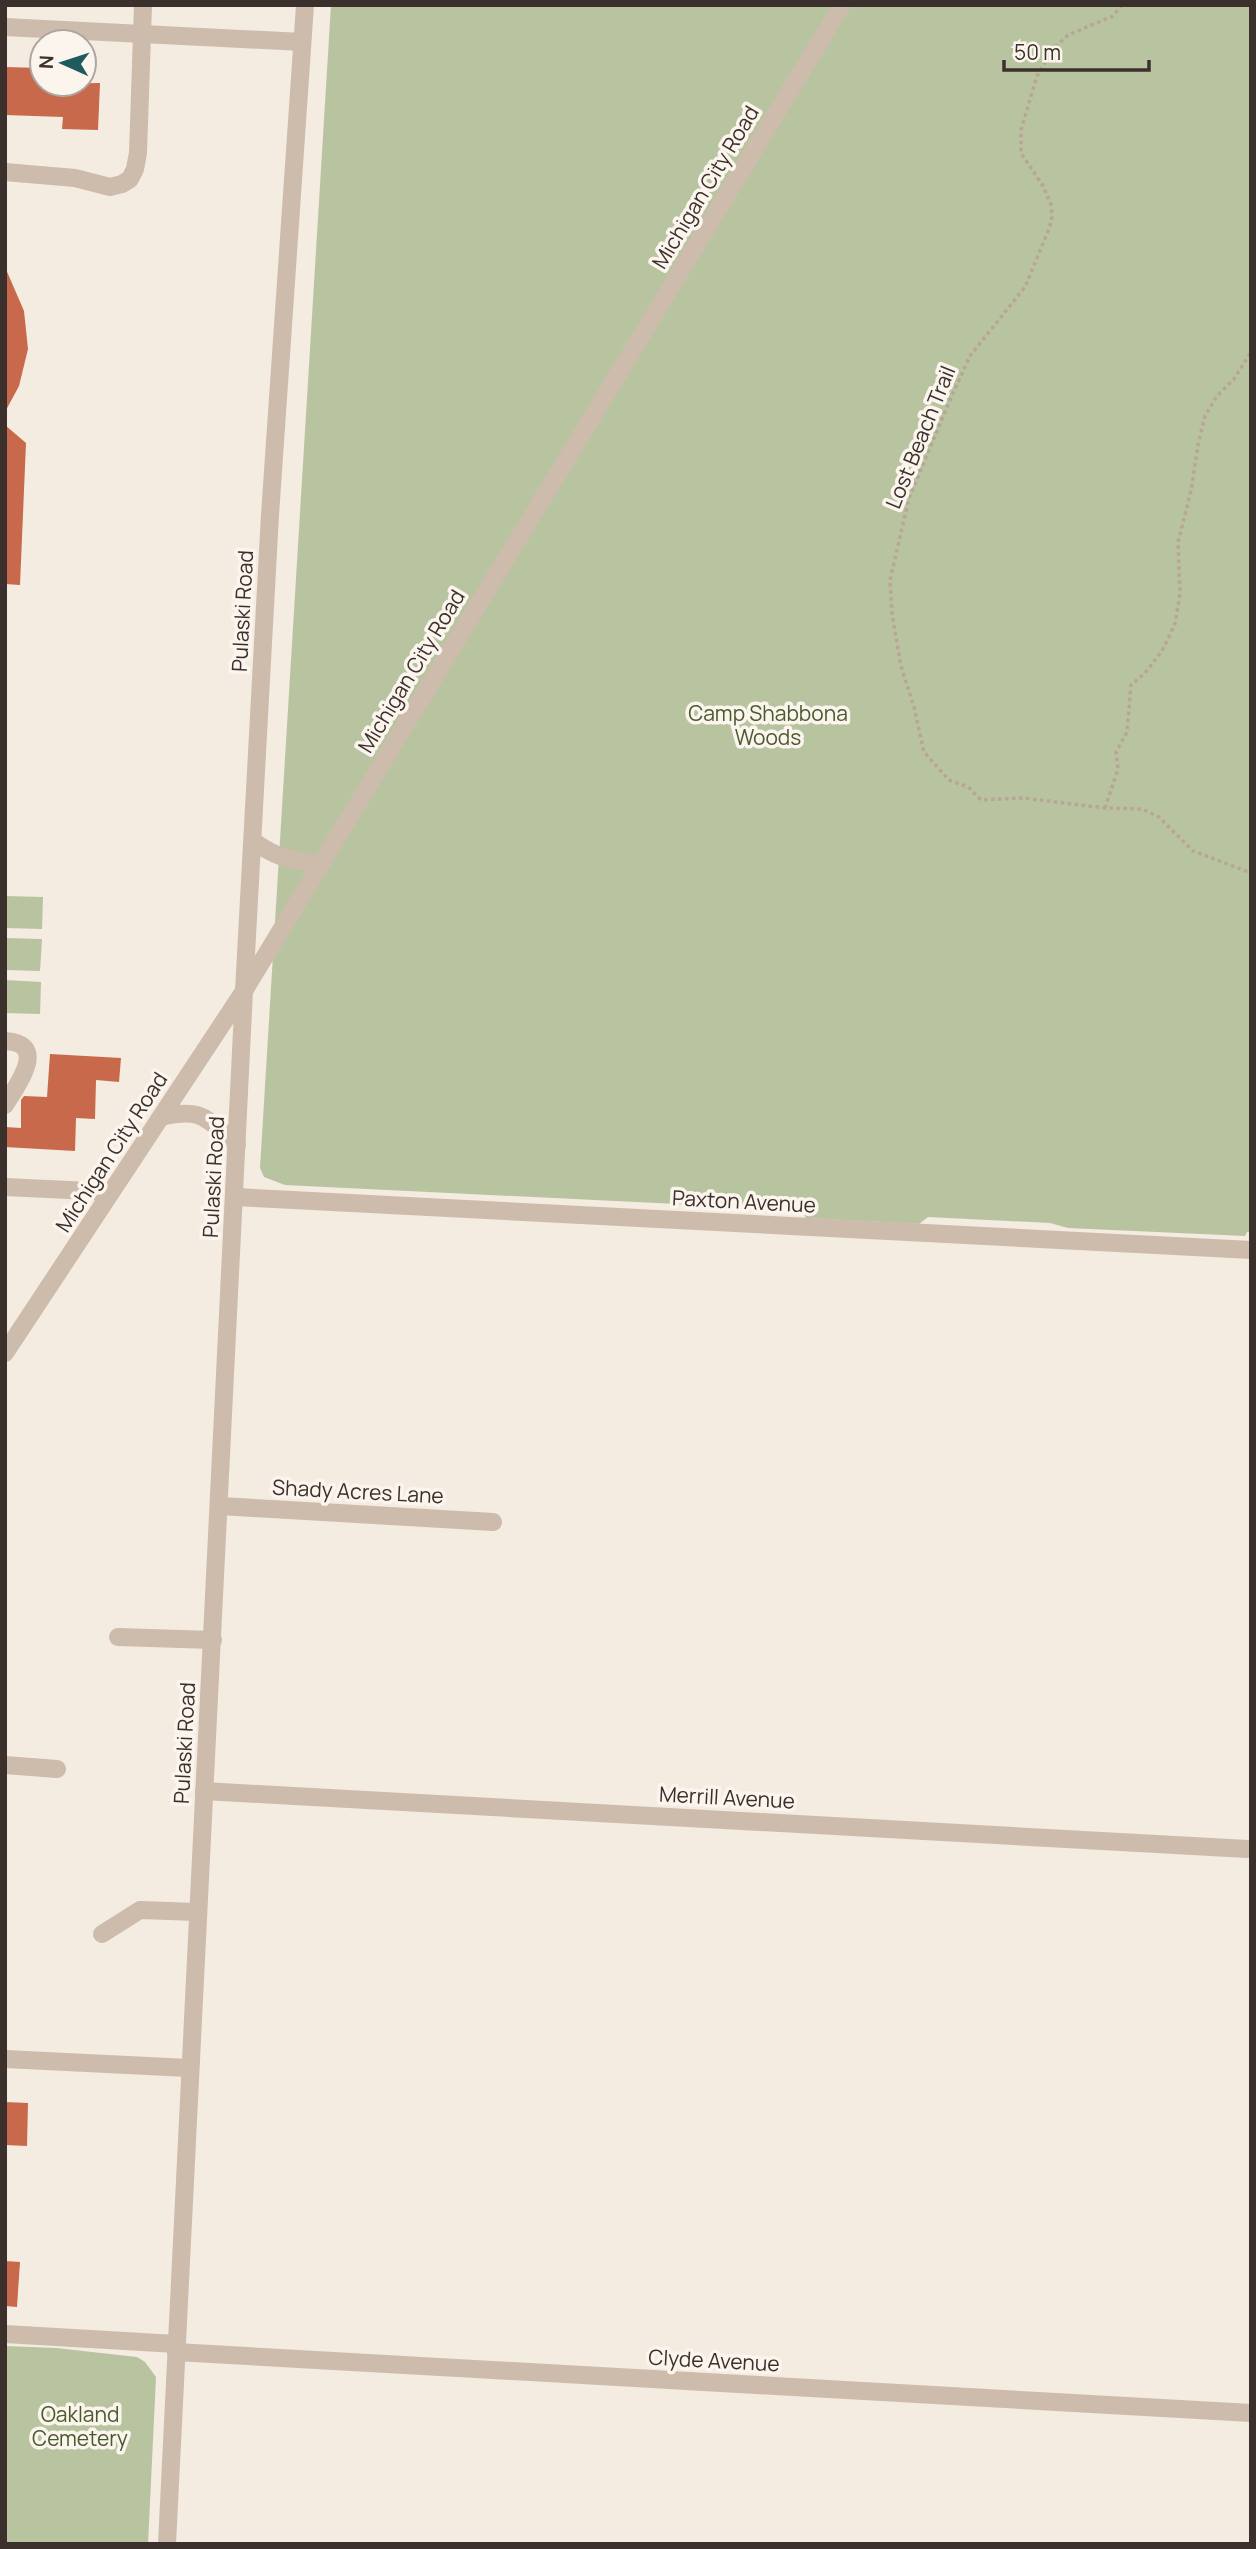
<svg xmlns="http://www.w3.org/2000/svg" width="1256" height="2549" font-family="Manrope,sans-serif">
	<style>
		.green { fill: #b8c4a0 }
		.building { fill: #c8694b }
		.lines { fill: none; stroke-linecap: round; stroke-linejoin: round }
		.path { stroke: #b9a596; stroke-width: 3.5; stroke-dasharray: 3.5 3.5; stroke-linecap: butt }
		.minor { stroke: #cdbbac; stroke-width: 18 }
		.labels { text-anchor: middle; dominant-baseline: central; stroke-width: 7; stroke-linejoin: round; paint-order: stroke }
		.street-label { font-size: 21px; fill: #3b302b; stroke: #fbf5ee }
		.park-label { font-size: 21px; fill: #4a5a2e; stroke: #fbf5ee }
	</style>
	<rect width="100%" height="100%" fill="#f4ebe1"/>
	<g class="green">
		<path d="M331,5H1251V1232H1247L1245,1236L1068,1228L1050,1223L928,1217L919,1224L806,1218L802,1210L285,1185L264,1177L260,1168Z"/>
		<path d="M5,896L43,897L42,929L5,928Z"/>
		<path d="M5,938L42,939L40,971L5,970Z"/>
		<path d="M5,980L41,982L40,1014L5,1013Z"/>
		<path d="M5,2346L56,2348L137,2357L145,2362L156,2377L148,2544H5Z"/>
	</g>
	<g class="building">
		<path d="M5,67L42,68V84L100,83L98,130L62,129L63,117L5,115Z"/>
		<path d="M5,267L24,311L28,349L19,386L5,412Z"/>
		<path d="M5,425L26,443L20,585L5,584Z"/>
		<path d="M50,1054L121,1058L119,1082L96,1080L95,1119L76,1118L75,1151L5,1147V1127L21,1128V1100L24,1096L47,1097Z"/>
		<path d="M5,2102L28,2103L27,2146L5,2145Z"/>
		<path d="M5,2261L20,2262L17,2307L5,2306Z"/>
	</g>
	<g class="lines">
		<g class="path">
			<path d="M1122,5L1113,16L1068,35L1053,49L1037,76L1021,130V153L1043,186L1051,204L1052,217L1049,229L1025,287L970,356L950,400L909,498L890,580L892,614L901,666L914,707L924,752L949,780L968,787L981,800L1023,798L1105,808L1142,809L1159,817L1193,851L1251,873"/>
			<path d="M1105,808L1118,769L1116,752L1127,732L1131,685L1145,673L1162,651L1175,624L1180,594L1178,542L1191,491L1198,445L1205,416L1217,396L1234,379L1251,352"/>
		</g>
		<g class="minor">
			<path d="M5,27L302,42"/>
			<path d="M5,172L75,178L110,187L122,184L130,179L135,169L138,153L143,5"/>
			<path d="M253,841C277,858 291,861 321,863"/>
			<path d="M5,1041C50,1043 16,1087 5,1105"/>
			<path d="M161,1117C203,1107 206,1119 237,1144"/>
			<path d="M5,1187L111,1192"/>
			<path d="M235,1197L1251,1250"/>
			<path d="M5,1353L244,991L842,5"/>
			<path d="M220,1506L493,1522"/>
			<path d="M118,1637L213,1640"/>
			<path d="M5,1765L57,1769"/>
			<path d="M204,1791L1247,1849"/>
			<path d="M102,1934L140,1910L197,1912"/>
			<path d="M5,2059L189,2068"/>
			<path d="M5,2334L176,2344"/>
			<path d="M176,2352L1251,2413"/>
			<path d="M167,2544L244,991L270,515L305,5"/>
		</g>
	</g>
	<g class="labels">
		<g class="street-label">
			<text transform="translate(705 187) rotate(-59)">Michigan City Road</text>
			<text transform="translate(920 437) rotate(-68)">Lost Beach Trail</text>
			<text transform="translate(242 611) rotate(-87)">Pulaski Road</text>
			<text transform="translate(411 671) rotate(-59)">Michigan City Road</text>
			<text transform="translate(111 1152) rotate(-57)">Michigan City Road</text>
			<text transform="translate(213 1177) rotate(-87)">Pulaski Road</text>
			<text transform="translate(744 1201) rotate(3)">Paxton Avenue</text>
			<text transform="translate(358 1491) rotate(3)">Shady Acres Lane</text>
			<text transform="translate(184 1743) rotate(-87)">Pulaski Road</text>
			<text transform="translate(727 1797) rotate(3)">Merrill Avenue</text>
			<text transform="translate(714 2360) rotate(3)">Clyde Avenue</text>
		</g>
		<g class="park-label">
			<text x="768" y="713">Camp Shabbona<tspan x="768" dy="24">Woods</tspan></text>
			<text x="80" y="2414">Oakland<tspan x="80" dy="24">Cemetery</tspan></text>
		</g>
	</g>
	<rect width="1256" height="2549" fill="none" stroke="#3b302b" stroke-width="14"/>
	<g transform="translate(63 63) rotate(273)"><circle r="33" fill="#fbf5ee" stroke="#aea6a0" stroke-width="2"/>
	<path d="M0-5L12 26L0 18L-12 26Z" fill="#1f5a5e"/>
	<text y="-10" font-size="19" font-weight="bold" text-anchor="middle" fill="#3b302b">N</text>
	</g>
	<path d="M1004 60v10h145v-10" fill="none" stroke="#3b302b" stroke-width="3.5"/>
	<text x="1014" y="60" font-size="21" fill="#3b302b" stroke="#fbf5ee" stroke-width="5" paint-order="stroke">50 m</text>
</svg>
